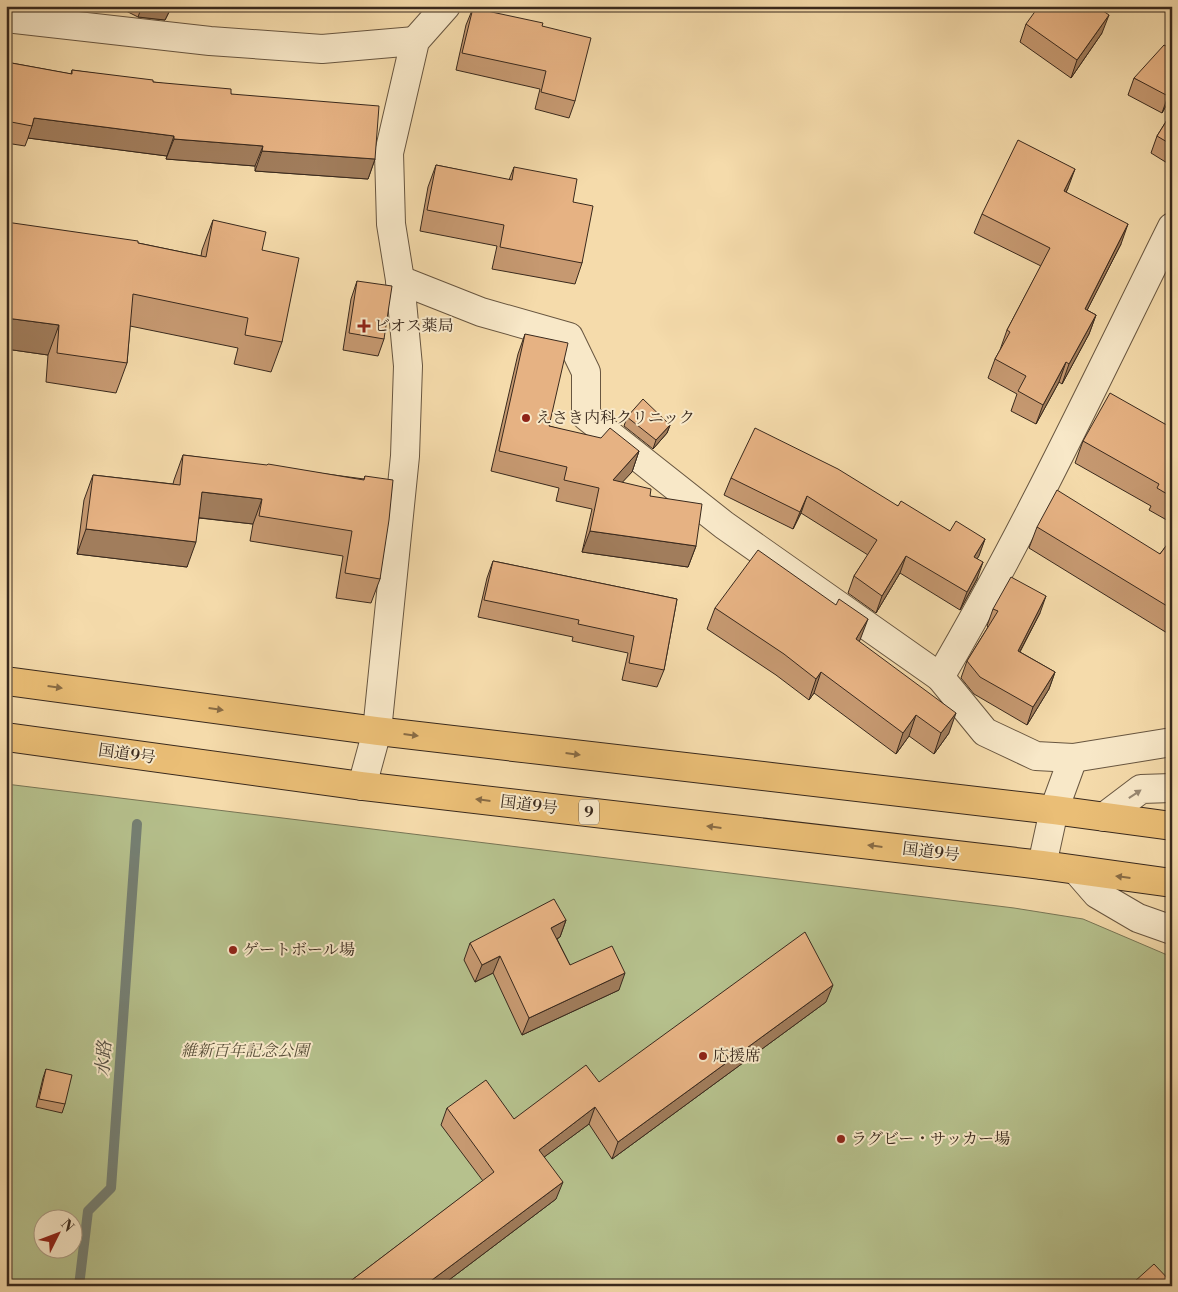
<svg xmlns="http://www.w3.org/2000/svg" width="1178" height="1292" font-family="'Libre Bodoni','Noto Serif JP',serif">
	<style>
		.green { fill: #b6c18d; stroke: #787555; fill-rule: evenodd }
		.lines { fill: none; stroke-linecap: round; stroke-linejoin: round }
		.stream { stroke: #758074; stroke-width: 10 }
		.street-casing { stroke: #685640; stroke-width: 30 }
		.highway-casing { stroke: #39291d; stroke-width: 30 }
		.street { stroke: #f8e8c8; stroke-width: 28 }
		.highway { stroke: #eabe76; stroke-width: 28 }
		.wall { fill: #c69971; stroke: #39291d }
		.shaded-wall { fill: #a17d5c; stroke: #39291d }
		.building { fill: #e6b283; stroke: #39291d }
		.oneway { fill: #896c45 }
		.oneway2 { fill: #988872 }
		.poi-dot { fill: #8f2418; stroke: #f8e8c8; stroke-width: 2 }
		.labels { text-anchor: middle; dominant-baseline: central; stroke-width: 4; stroke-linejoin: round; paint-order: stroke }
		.shield { fill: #f8e8c8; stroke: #726250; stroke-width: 1 }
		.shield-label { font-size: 15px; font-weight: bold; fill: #39291d }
		.poi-label { font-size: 16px; fill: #39291d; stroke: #f8e8c8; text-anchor: start }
		.street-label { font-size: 16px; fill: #39291d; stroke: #f8e8c8 }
		.park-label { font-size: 16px; font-style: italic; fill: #584f39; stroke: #f8e8c8 }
		.water-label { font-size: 18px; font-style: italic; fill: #524d41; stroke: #f8e8c8 }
	</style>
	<rect width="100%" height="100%" fill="#f5dbab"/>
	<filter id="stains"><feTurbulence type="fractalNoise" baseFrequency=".004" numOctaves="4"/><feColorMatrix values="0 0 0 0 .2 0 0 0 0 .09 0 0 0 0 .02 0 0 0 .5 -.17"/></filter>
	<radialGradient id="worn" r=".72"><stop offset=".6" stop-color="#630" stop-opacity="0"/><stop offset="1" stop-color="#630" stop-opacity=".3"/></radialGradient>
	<path class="green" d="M6,784L1014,908L1083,919L1172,957V1286H6ZM42,1220H72V1250H42Z"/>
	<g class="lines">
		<path class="stream" d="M79,1286L88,1211L111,1188L137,824"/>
		<g class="street-casing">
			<g id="street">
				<path d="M6,18L210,41L322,49L415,41"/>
				<path d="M400,280L481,312L569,337L586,372V416L724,525L940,677"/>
				<path d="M1073,758L1172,742"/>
				<path d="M362,786L377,731L405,456L408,366L400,280L391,224L389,153L415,41L446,6"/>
				<path d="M1104,817L1141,789L1172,788"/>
				<path d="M1042,865L1054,810L1073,758L1036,756L985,732L940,677C1025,532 1097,378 1172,227"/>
				<path d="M1077,871L1097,894L1138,918L1172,930"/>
			</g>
		</g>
		<g class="highway-casing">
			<g id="highway">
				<path d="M6,681L377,731L1054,810L1172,826"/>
				<path d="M6,737L362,786L1042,865L1172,883"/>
			</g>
		</g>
		<use href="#street" class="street"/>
		<use href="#highway" class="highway"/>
	</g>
	<g class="wall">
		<path d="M116,6H172L165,20L138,17Z"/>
		<path d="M473,8L542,26L575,101L569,118L535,109L540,89L456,70L466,25Z"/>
		<path d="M1026,24L1102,33L1071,78L1020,42Z"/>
		<path d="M6,62L71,74L72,70L153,82L231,94L375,159L368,179L255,171V166L166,159L167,156L28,138L25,146L6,143Z"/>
		<path d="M1134,78L1172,95L1162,113L1128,95Z"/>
		<path d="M1172,112V166L1151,153L1157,136Z"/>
		<path d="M436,165L509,180L514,167L573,202L582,263L575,284L492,269L497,246L420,231L428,187Z"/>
		<path d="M1068,188L1066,192L1121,244L1087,310L1096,315L1089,334L1062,384L1059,382L1036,424L1011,411L1017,394L988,378L995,359L1000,350L1007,330L1041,266L974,233L982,214Z"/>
		<path d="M213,220L262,250L282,342L271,372L234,364L238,348L130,326L127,363L116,393L46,382L48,355L6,349L138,243L201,256L202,250Z"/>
		<path d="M357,281L384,339L378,356L343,350L351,299Z"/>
		<path d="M525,334L549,426L639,451L632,472L622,482L650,496L696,546L688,567L582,552L592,509L556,501L559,488L491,471L518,354Z"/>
		<path d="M627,417L670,425L667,433L653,449L624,426Z"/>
		<path d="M1172,428V523L1149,510L1151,506L1075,463L1083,441Z"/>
		<path d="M183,455L364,479L365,476L380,579L371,603L336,598L343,556L250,541L253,524L199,518L187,567L77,554L84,500L93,475L173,484L174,480Z"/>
		<path d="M731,478L898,506L950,531L985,539L977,559V579L960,610L900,573L876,613L848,593L854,576L868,555L801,513L793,529L724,495Z"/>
		<path d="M1037,527L1160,554L1172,538V636L1029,548Z"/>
		<path d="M493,561L677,599L664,670L657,687L622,680L628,653L572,641L573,637L478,617L487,578Z"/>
		<path d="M715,608L860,640L859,641L949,733L934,754L909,736L896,754L814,693L809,700L776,675L707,629Z"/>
		<path d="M993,609L1040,613L1020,652L1055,672L1049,689L1027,725L974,694L961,678L967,661L988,627L987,626Z"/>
		<path d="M566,920L560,937L557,939L570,965L619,990L522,1035L493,973L475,982L464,960L470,943Z"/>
		<path d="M826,1002L612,1159L589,1124L544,1157L556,1199L441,1286H344L483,1181L441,1125L447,1108L514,1119L599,1082Z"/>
		<path d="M46,1069L65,1104L62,1113L36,1107L43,1078Z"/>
	</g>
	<g class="shaded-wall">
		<path d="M142,6H172L165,20L138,17Z"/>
		<path d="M1109,15L1102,33L1071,78L1077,60Z"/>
		<path d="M1172,89V95L1162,113L1168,96Z"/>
		<path d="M34,118L174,136L167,156L28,138L32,126Z"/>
		<path d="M174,139L263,146L255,166L166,159Z"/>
		<path d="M262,151L375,159L368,179L255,171Z"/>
		<path d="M1075,169L1068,188L1057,211L1064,191Z"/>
		<path d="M1128,224L1121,244L1078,328L1085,309Z"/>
		<path d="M1096,315L1089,334L1062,384L1069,364Z"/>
		<path d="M6,318L59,325L48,355L6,349Z"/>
		<path d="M1066,362L1059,382L1036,424L1043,405Z"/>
		<path d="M670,425L667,433L653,449L656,440Z"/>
		<path d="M639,451L632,472L605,501L613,480Z"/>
		<path d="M202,492L262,499L253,524L193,517Z"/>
		<path d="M807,496L801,513L793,529L800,512Z"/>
		<path d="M86,529L196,542L187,567L77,554Z"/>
		<path d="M590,531L696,546L688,567L582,552Z"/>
		<path d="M985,539L979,556L967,574L974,557Z"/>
		<path d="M906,556L900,573L876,613L882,596Z"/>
		<path d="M983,562L977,579L960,610L967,592Z"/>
		<path d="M1046,596L1040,613L1011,668L1018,651Z"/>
		<path d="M868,619L860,640L848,659L856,639Z"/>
		<path d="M821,672L814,693L809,700L816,679Z"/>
		<path d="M1055,672L1049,689L1027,725L1033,707Z"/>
		<path d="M956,713L949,733L934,754L941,733Z"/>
		<path d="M916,715L909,736L896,754L903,733Z"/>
		<path d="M566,920L560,937L545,945L551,928Z"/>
		<path d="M500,956L493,973L475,982L482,965Z"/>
		<path d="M625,973L619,990L522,1035L529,1018Z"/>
		<path d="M833,985L826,1002L612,1159L618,1142Z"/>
		<path d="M595,1107L589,1124L532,1166L539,1150Z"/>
		<path d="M563,1182L556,1199L441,1286H424Z"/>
	</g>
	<g class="building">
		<path d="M1039,6H1096L1109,15L1077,60L1026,24Z"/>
		<path d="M473,8L543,23L542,26L591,38L575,101L541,92L546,71L462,53Z"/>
		<path d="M1164,45L1172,49V89L1168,96L1134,78Z"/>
		<path d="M6,62L72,74V70L153,80V82L231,89V94L379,106L375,159L262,151L263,146L174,139V136L34,118L32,126L6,121Z"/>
		<path d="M1172,112V145L1157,136Z"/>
		<path d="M1018,140L1075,169L1064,191L1128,224L1085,309L1096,315L1069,364L1066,362L1043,405L1018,391L1026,376L995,359L1010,332L1007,330L1050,248L982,214Z"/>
		<path d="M436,165L512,180L514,167L577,179L573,202L593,206L582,263L500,247L504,225L427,210Z"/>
		<path d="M213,220L266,232L262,250L299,258L282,342L245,335L248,318L133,294L127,363L57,353L59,325L6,318V222L138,241V243L206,257Z"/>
		<path d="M357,281L392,286L384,339L349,333Z"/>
		<path d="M525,334L568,343L549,426L601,438L610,428L639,451L613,480L651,489L650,496L702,504L696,546L590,531L599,488L564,480L567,467L499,451Z"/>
		<path d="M1110,393L1172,428V497L1157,488L1159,484L1083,441Z"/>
		<path d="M643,399L670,425L656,440L627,417Z"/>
		<path d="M755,428L838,469L898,506L901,501L950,531L956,521L985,539L974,557L983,562L967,592L906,556L882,596L854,576L877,540L807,496L800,512L731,478Z"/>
		<path d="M183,455L267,465L268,464L364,480L365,476L393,480L389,520L380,579L345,573L352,531L259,516L262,499L202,492L196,542L86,529L93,475L180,485Z"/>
		<path d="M1057,490L1160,554L1172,538V609L1037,527Z"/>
		<path d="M758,550L836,605L839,599L868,619L856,639L956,713L941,733L916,715L903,733L821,672L816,679L784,654L715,608Z"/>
		<path d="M493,561L677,599L664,670L629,663L634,636L578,624L579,620L484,600Z"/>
		<path d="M1011,577L1046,596L1018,651L1055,672L1033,707L980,677L967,661L998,611L993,609Z"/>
		<path d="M554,899L566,920L551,928L570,965L612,946L625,973L529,1018L500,956L482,965L470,943Z"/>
		<path d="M805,932L833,985L618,1142L595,1107L539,1150L563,1182L424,1286H344L494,1172L447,1108L486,1080L514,1119L586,1065L599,1082Z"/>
		<path d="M46,1069L72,1075L65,1104L39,1099Z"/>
		<path d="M1154,1264L1172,1283V1286H1138L1134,1282Z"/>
	</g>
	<defs><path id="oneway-solid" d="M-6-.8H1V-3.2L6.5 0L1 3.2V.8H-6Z" transform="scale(1.25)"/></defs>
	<g class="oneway">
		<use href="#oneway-solid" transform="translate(55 687) rotate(8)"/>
		<use href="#oneway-solid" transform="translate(216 709) rotate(8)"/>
		<use href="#oneway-solid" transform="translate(411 735) rotate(7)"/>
		<use href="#oneway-solid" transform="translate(573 754) rotate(7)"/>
		<use href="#oneway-solid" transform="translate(483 800) rotate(-173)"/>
		<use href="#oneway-solid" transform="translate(714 827) rotate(-173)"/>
		<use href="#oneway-solid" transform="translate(875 846) rotate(-173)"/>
		<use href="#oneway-solid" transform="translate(1123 877) rotate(-173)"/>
	</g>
	<use class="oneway2" href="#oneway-solid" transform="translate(1135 794) rotate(-34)"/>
	<g class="poi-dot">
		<path d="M361.5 318.5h5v5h5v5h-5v5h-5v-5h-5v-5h5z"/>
		<circle cx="526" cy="418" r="5"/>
		<circle cx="233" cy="950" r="5"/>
		<circle cx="703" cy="1056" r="5"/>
		<circle cx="841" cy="1139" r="5"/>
	</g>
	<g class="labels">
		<rect class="shield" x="579" y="799.5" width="20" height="25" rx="4"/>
		<g class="shield-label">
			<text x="589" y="812">9</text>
		</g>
		<g class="poi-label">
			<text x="374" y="326">ビオス薬局</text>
			<text x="536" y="418">えさき内科クリニック</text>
			<text x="243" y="950">ゲートボール場</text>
			<text x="713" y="1056">応援席</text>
			<text x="851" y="1139">ラグビー・サッカー場</text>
		</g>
		<g class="street-label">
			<text transform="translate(127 754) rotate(8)">国道9号</text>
			<text transform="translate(529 805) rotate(7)">国道9号</text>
			<text transform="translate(931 852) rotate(7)">国道9号</text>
		</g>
		<g class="park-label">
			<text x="245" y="1051">維新百年記念公園</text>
		</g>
		<g class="water-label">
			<text transform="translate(104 1059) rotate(-86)">水路</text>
		</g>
	</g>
	<rect width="1178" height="1292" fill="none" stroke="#f5dbab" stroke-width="25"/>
	<rect x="8" y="8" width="1163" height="1277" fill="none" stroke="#39291d" stroke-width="2.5"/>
	<rect x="12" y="12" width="1153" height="1267" fill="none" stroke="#39291d"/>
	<g transform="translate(58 1234) rotate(48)"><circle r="24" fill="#f8e8c8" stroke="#ac9c84"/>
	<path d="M0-4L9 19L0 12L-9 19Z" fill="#8f2418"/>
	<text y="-8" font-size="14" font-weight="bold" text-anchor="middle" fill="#39291d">N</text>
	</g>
	<rect width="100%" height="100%" filter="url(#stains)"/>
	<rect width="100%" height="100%" fill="url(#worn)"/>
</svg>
